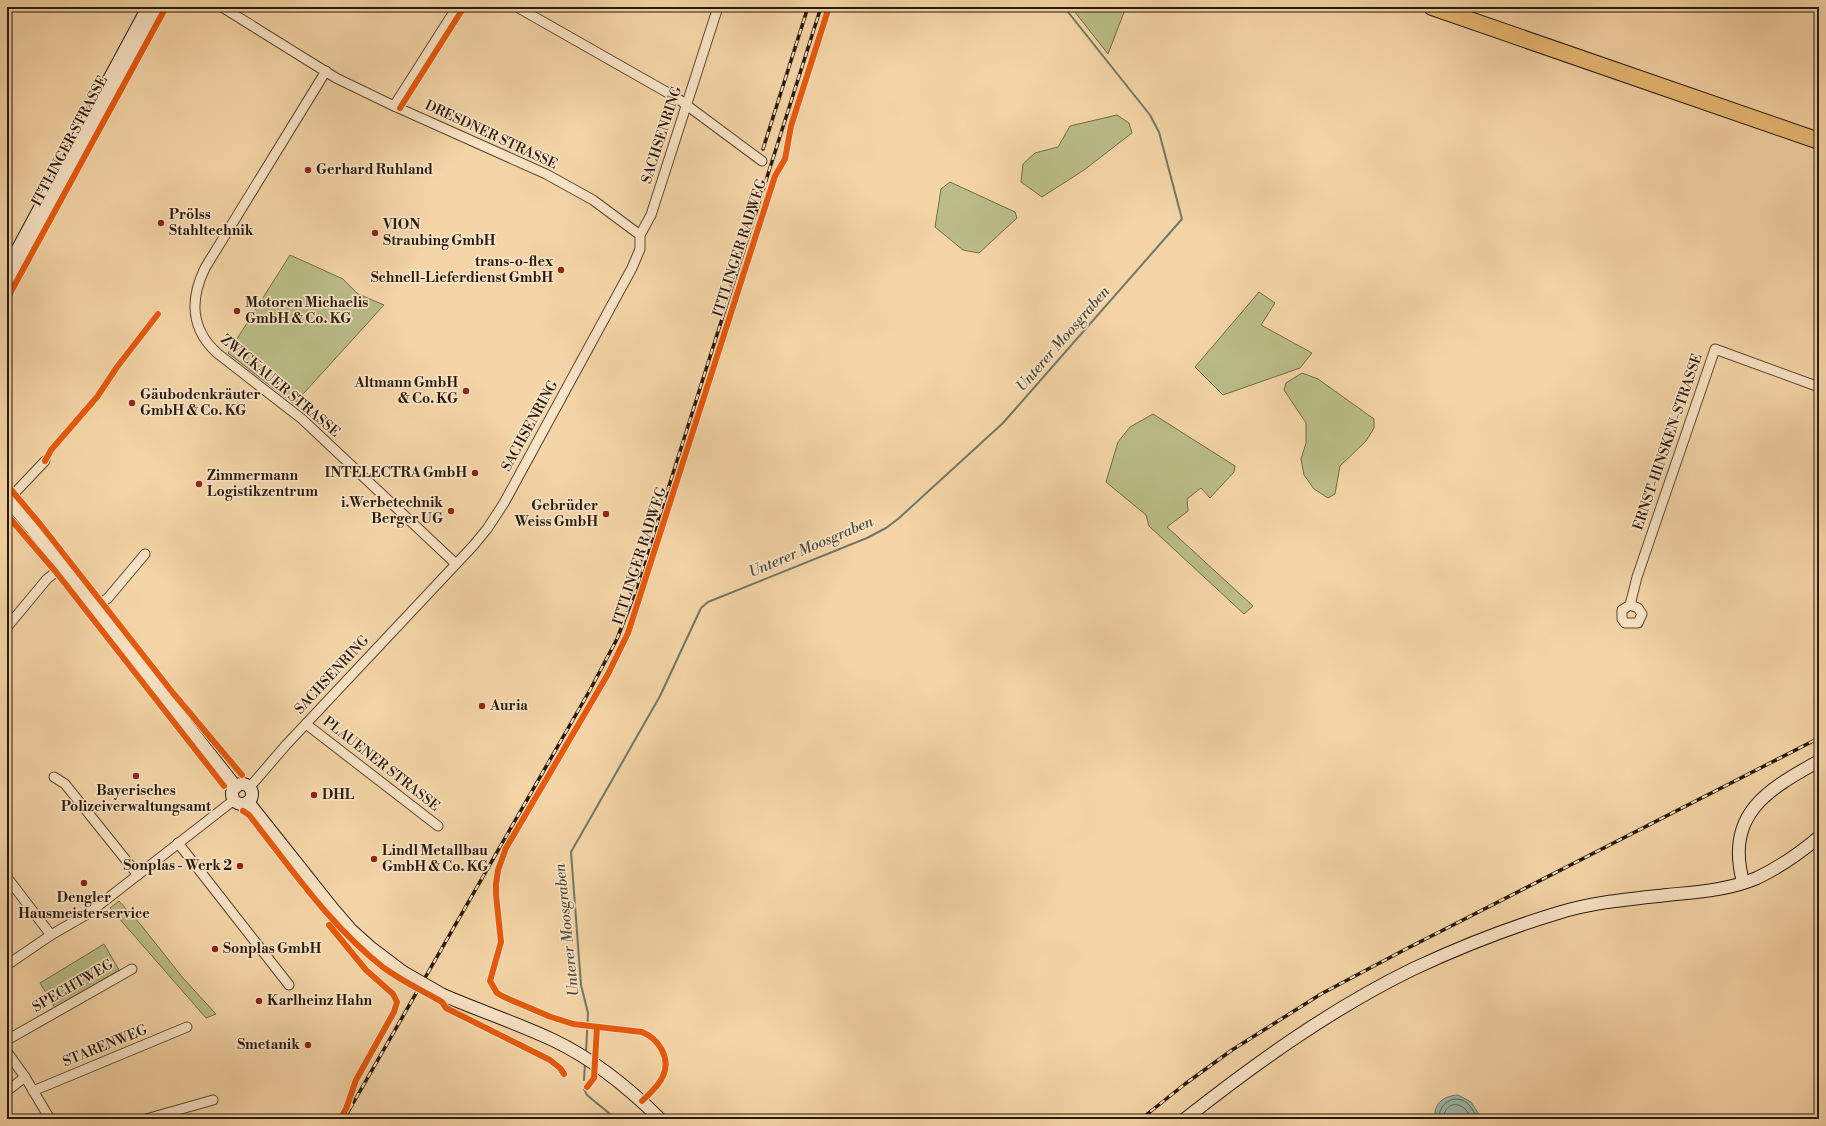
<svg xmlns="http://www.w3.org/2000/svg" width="1826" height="1126" font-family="'Libre Bodoni',serif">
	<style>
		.green { fill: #bbbd88; stroke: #726b4a }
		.water { fill: #9cb9a7; stroke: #6e7969 }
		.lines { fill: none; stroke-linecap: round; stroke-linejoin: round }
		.shore { stroke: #62695a; stroke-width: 1 }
		.stream { stroke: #6e7969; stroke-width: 2 }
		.street-casing { stroke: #5c4834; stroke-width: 11 }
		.secondary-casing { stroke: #29190d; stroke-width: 14 }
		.highway-casing { stroke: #29190d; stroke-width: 18 }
		.street { stroke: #f8e4c6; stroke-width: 9 }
		.secondary { stroke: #f8e4c6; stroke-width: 12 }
		.highway { stroke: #eaba74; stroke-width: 16 }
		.rail-casing { stroke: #29190d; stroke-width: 3.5 }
		.rail { stroke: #f8e4c6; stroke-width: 2; stroke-dasharray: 6; stroke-linecap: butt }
		.secondary-bridge-casing { stroke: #29190d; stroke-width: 14; stroke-linecap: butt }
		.secondary-bridge { stroke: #f8e4c6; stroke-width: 12 }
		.cycleway-casing { stroke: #f8e4c6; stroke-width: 8 }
		.cycleway { stroke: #e8590c; stroke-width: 6 }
		.poi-dot { fill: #8f2418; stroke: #f8e4c6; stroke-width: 1.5 }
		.labels { text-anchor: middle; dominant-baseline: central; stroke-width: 3.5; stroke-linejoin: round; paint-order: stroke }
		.street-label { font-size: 14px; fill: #29190d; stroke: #f8e4c6 }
		.poi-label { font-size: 14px; font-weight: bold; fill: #29190d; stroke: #f8e4c6; text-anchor: start }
		.water-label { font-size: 15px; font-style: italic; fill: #4c493b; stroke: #f8e4c6 }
	</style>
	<rect width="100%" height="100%" fill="#f5d5a7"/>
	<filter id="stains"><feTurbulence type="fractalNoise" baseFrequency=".005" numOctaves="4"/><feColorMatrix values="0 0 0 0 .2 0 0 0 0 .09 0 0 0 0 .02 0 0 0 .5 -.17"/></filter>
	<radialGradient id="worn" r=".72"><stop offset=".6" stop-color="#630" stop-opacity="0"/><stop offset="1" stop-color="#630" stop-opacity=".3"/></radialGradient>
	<g class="green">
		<path d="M1071,7H1126L1108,54Z"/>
		<path d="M1117,115L1129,123L1132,133L1084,170L1042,197L1021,182L1023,164L1035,153L1058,147L1070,126Z"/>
		<path d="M950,182L1015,212L1017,218L979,253L963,250L935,227L941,189Z"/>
		<path d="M290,255L343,279L358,294L384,305L294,404L228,353Z"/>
		<path d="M1259,292L1275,303L1261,325L1312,353L1300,368L1223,395L1195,367Z"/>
		<path d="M1302,373L1318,379L1374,419V428L1366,441L1340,466L1335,494L1328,498L1314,489L1304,475L1301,459L1306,443V423L1284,390L1286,383Z"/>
		<path d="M1153,414L1235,466L1234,472L1210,498L1201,488L1187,499L1188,511L1167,527L1253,606L1244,614L1149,526L1146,515L1106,482L1118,442L1130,427Z"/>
		<path d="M119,901L141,925L183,978L216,1014L206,1018L110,908Z"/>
		<path d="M104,944L119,970L55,1008L40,983Z"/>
	</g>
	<path class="water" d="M1458,1095L1471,1102L1482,1119H1435C1433,1103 1444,1096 1458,1095Z"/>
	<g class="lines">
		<g class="shore">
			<path d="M1439,1119C1438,1102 1457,1092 1469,1105C1473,1109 1475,1115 1478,1119"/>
			<path d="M1444,1119C1443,1107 1454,1100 1464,1108C1467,1110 1469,1115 1472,1119"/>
		</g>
		<g class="stream">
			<path d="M586,1053L588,1013L581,985L571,852L660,696L701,608L708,602L867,538L886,528L898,519L1003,423L1182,219L1159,132L1150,115L1064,7"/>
			<path d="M584,1080L585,1063"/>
			<path d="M584,1089L587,1095L616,1119"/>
		</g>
		<g class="street-casing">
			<g id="street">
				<path d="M222,7L336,78L394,106L546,174L593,200L640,235"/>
				<path d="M517,7L677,98L762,161"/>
				<path d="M326,71L205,268C190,299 190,328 217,353L302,419L456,564"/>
				<path d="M394,106L457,7"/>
				<path d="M8,500L45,461"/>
				<path d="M1630,605L1638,608L1642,614L1638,623H1625L1622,619V610L1630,605L1637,577L1715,349L1819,387"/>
				<path d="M94,608L108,598L145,554"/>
				<path d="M7,627L47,579L62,567"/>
				<path d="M306,724L438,826"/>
				<path d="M54,777L65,784L138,875"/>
				<path d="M249,788L286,745L473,546L487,529L504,503L632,268L640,249V235L651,215L718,7"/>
				<path d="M178,843L289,985"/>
				<path d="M9,880L51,935"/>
				<path d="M7,965L51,935L89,913L234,800"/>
				<path d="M7,1040L132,969"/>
				<path d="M7,1052L25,1077L50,1119"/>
				<path d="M7,1091L25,1077"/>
				<path d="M33,1091L187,1027"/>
				<path d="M146,1119L213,1100"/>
			</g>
		</g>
		<g class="secondary-casing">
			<g id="secondary">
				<path d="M7,269L148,7"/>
				<path d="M7,290L159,7"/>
				<path d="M7,499L30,526L236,787"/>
				<circle cx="242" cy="794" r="10"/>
				<path d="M248,802L333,909L351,930L370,947L403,972"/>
				<path d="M1743,882C1725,814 1767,790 1819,761"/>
				<path d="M443,995C480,1011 517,1023 553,1040C593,1059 629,1088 660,1119"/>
				<path d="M1185,1119C1256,1063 1331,1009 1413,969C1460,947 1508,928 1558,913C1593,902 1631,899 1667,895C1697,892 1729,890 1757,878C1780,867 1800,853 1819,837"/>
			</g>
		</g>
		<g class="highway-casing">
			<path id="highway" d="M1432,7L1819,141"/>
		</g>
		<use href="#street" class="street"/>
		<use href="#secondary" class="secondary"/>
		<use href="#highway" class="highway"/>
		<g class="rail-casing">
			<g id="rail">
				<path d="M763,149L808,7"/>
				<path d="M344,1119L590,690L617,639L636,590L821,7"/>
				<path d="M1141,1119L1185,1084L1232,1050L1321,994L1406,949L1819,738"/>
			</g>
		</g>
		<use href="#rail" class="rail"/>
		<g class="secondary-bridge-casing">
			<path id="secondary-bridge" d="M403,972L443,995"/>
		</g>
		<use href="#secondary-bridge" class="secondary-bridge"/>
		<g class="cycleway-casing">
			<g id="cycleway">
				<path d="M400,108L464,7"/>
				<path d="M7,299L166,7"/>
				<path d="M45,461L51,450L97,397L117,367L158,314"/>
				<path d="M7,485L40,524L173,693L242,775"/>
				<path d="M7,515L56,572L224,786"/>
				<path d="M243,811L249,815C291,868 330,926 384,968C402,981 423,991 442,1002L446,1008L550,1060L560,1068L564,1074"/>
				<path d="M329,925L366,970L393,994L397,1002L394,1012L356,1080L346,1109L340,1119"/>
				<path d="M587,1087L594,1078L597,1027"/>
				<path d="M642,1101C649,1094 659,1086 663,1076C671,1058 659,1039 642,1032L573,1024L551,1017L504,997L497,993L490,981L501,942L496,895V884L498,870L506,848L608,674L628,633L775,176L785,159L791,126L829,7"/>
			</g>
		</g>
		<use href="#cycleway" class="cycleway"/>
	</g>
	<g class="poi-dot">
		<circle cx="308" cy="170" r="4"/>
		<circle cx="161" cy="223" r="4"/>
		<circle cx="375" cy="233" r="4"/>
		<circle cx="561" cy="270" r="4"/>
		<circle cx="237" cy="311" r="4"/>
		<circle cx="466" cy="391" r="4"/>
		<circle cx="132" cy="403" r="4"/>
		<circle cx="475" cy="473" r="4"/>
		<circle cx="199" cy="484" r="4"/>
		<circle cx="451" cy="511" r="4"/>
		<circle cx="606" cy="514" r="4"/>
		<circle cx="482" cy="706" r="4"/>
		<circle cx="136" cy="776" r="4"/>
		<circle cx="314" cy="795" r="4"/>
		<circle cx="374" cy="859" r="4"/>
		<circle cx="240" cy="866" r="4"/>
		<circle cx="84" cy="883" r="4"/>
		<circle cx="215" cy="949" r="4"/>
		<circle cx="259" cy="1001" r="4"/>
		<circle cx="308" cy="1045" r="4"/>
	</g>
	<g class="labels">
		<g class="street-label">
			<text transform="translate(491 135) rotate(25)">DRESDNER STRASSE</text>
			<text transform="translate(662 135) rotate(-72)">SACHSENRING</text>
			<text transform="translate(70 141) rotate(-62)">ITTLINGER STRASSE</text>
			<text transform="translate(740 248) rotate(-72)">ITTLINGER RADWEG</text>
			<text transform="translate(280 386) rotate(40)">ZWICKAUER STRASSE</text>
			<text transform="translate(530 426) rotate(-61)">SACHSENRING</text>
			<text transform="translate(1668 442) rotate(-71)">ERNST-HINSKEN-STRASSE</text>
			<text transform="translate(640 556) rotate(-72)">ITTLINGER RADWEG</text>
			<text transform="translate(332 675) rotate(-47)">SACHSENRING</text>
			<text transform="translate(381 764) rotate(38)">PLAUENER STRASSE</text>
			<text transform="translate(73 986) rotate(-30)">SPECHTWEG</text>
			<text transform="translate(105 1046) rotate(-22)">STARENWEG</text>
		</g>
		<g class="poi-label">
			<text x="316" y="170">Gerhard Ruhland</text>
			<text x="169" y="215">Prölss<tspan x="169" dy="16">Stahltechnik</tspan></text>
			<text x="383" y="225">VION<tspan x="383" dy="16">Straubing GmbH</tspan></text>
			<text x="553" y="262" text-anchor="end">trans-o-flex<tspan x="553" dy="16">Schnell-Lieferdienst GmbH</tspan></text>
			<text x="245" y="303">Motoren Michaelis<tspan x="245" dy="16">GmbH &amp; Co. KG</tspan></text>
			<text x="458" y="383" text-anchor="end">Altmann GmbH<tspan x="458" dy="16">&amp; Co. KG</tspan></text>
			<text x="140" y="395">Gäubodenkräuter<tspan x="140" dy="16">GmbH &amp; Co. KG</tspan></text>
			<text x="467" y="473" text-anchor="end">INTELECTRA GmbH</text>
			<text x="207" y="476">Zimmermann<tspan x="207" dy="16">Logistikzentrum</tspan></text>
			<text x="443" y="503" text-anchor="end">i.Werbetechnik<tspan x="443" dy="16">Berger UG</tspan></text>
			<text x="598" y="506" text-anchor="end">Gebrüder<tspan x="598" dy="16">Weiss GmbH</tspan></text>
			<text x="490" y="706">Auria</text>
			<text x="136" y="791" text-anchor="middle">Bayerisches<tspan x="136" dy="16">Polizeiverwaltungsamt</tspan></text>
			<text x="322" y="795">DHL</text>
			<text x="382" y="851">Lindl Metallbau<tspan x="382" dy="16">GmbH &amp; Co. KG</tspan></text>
			<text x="232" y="866" text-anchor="end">Sonplas - Werk 2</text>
			<text x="84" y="898" text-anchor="middle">Dengler<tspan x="84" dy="16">Hausmeisterservice</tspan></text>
			<text x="223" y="949">Sonplas GmbH</text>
			<text x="267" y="1001">Karlheinz Hahn</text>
			<text x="300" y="1045" text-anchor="end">Smetanik</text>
		</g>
		<g class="water-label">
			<text transform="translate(1063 339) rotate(-49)">Unterer Moosgraben</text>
			<text transform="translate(811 547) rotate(-23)">Unterer Moosgraben</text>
			<text transform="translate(567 930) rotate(-96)">Unterer Moosgraben</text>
		</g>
	</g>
	<rect width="1826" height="1126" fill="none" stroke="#f5d5a7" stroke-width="24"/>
	<rect x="8" y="8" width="1810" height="1110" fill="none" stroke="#29190d" stroke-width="2"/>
	<rect x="12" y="12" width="1802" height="1102" fill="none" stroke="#29190d"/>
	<rect width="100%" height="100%" filter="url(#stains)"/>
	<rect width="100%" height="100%" fill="url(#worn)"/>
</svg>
